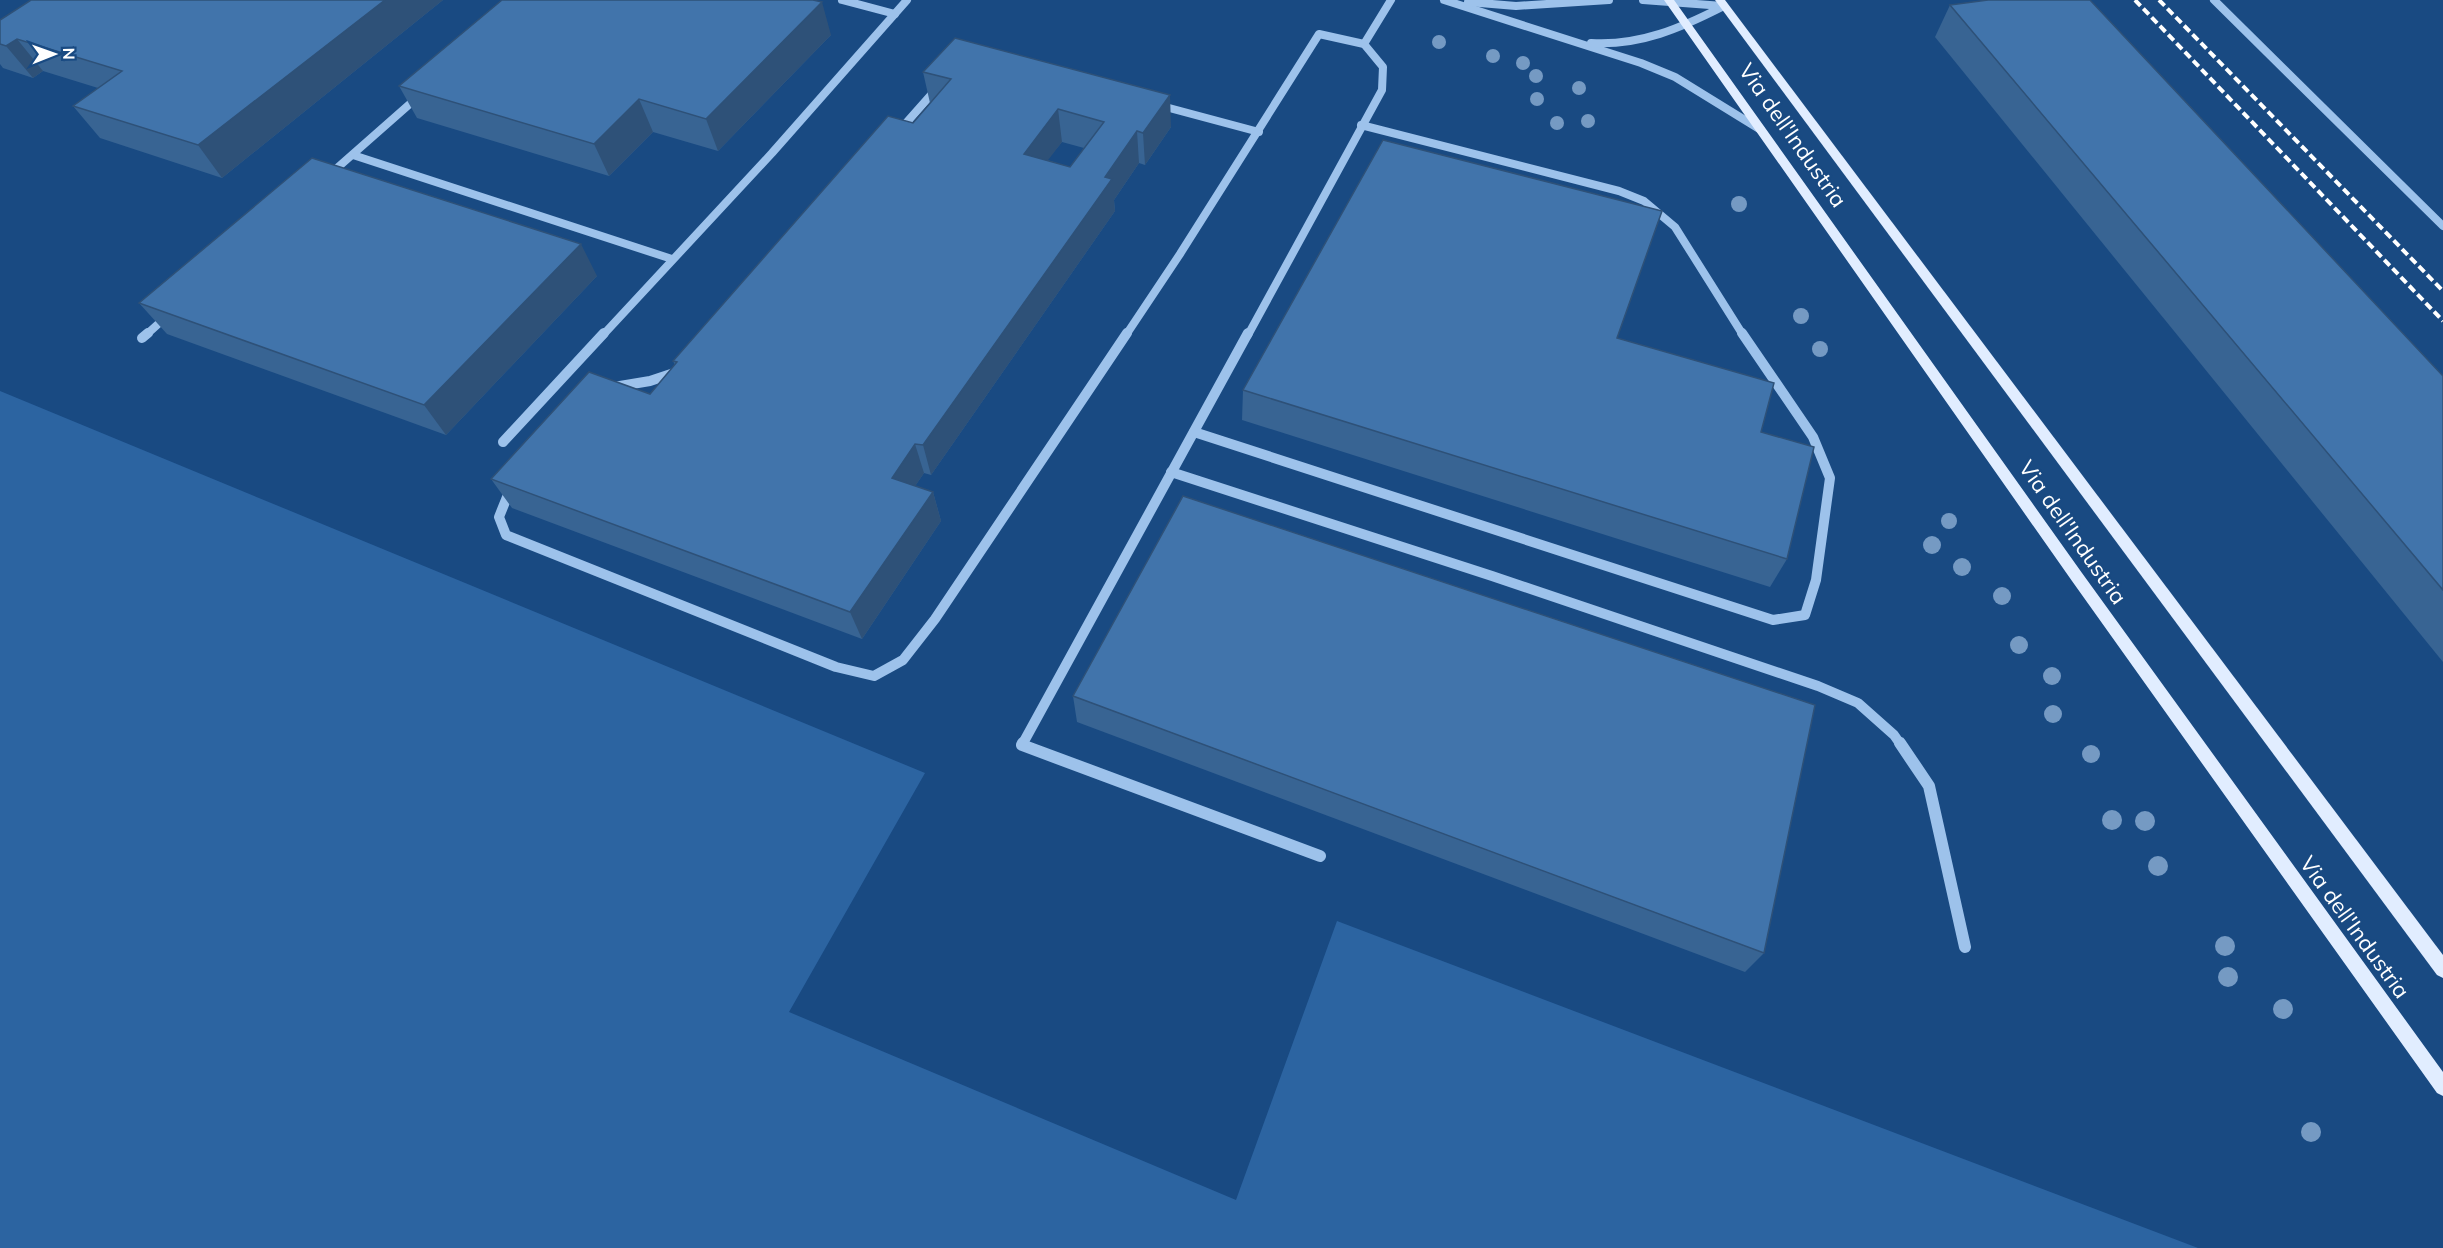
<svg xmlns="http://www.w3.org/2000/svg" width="2443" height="1248" font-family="Mulish,sans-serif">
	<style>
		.green { fill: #2c64a1 }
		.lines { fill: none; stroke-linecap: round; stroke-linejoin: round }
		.minor-far2 { stroke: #9dc2eb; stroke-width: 8 }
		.minor-far1 { stroke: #9dc2eb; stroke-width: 10 }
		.minor { stroke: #9dc2eb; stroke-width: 12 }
		.major { fill: #e1edff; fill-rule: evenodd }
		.rail { stroke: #fff; stroke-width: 4; stroke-dasharray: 8 4; stroke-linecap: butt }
		.tree { fill: #759ac3 }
		.wall { fill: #386493; fill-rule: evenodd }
		.shaded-wall { fill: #2e5178 }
		.building { fill: #4174ab; stroke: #2e5178; stroke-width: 1.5; fill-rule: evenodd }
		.labels { text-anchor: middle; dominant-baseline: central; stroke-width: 4.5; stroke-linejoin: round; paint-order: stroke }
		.street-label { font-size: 22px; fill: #fff; stroke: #194a82 }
	</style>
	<rect width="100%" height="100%" fill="#194a82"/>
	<path class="green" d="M0,391L925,773L789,1012L1236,1200L1337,921L2198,1248H0Z"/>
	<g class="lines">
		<g class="minor-far2">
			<path d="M842,0L895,14"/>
			<path d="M1444,0L1641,63L1675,77L1761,130"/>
			<path d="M1643,0L1723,6"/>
			<path d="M2214,0L2443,226"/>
			<path d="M1468,2L1516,6L1609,0"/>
			<path d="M1591,43C1640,46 1681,28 1724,6"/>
			<path d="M1364,44L1391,0"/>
			<path d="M1158,105L1259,132"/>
			<path d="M1361,125L1619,191L1644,201L1675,227L1743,335"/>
			<path d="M899,131L938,87"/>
			<path d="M353,155L672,259"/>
			<path d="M328,176L420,95"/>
			<path d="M146,335L167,316"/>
			<path d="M603,335L772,153L907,0"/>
			<path d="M1126,335L1180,254L1319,34L1364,44L1383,67L1382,90L1248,335"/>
		</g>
		<g class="minor-far1">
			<path d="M142,338L148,333"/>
			<path d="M614,387L650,381L677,372"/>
			<path d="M1194,432L1773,620L1805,615L1816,580L1830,478L1813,437L1742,333"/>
			<path d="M503,442L604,333"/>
			<path d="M1171,472L1492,576L1818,686L1858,703L1894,735L1901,745"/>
			<path d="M513,490L507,497L499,517L506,535L836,667L874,676L903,660L935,619L1127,333"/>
			<path d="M1022,745L1248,333"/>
		</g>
		<g class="minor">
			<path d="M1023,743L1022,745L1320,856"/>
			<path d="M1900,743L1929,786L1965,947"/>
		</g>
		<g class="major">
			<path d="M1664,0H1674L2082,573L2443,1072V1096L2437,1093L2072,581Z"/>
			<path d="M1715,0H1725L2443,955V978L2437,975Z"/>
		</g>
		<g class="rail">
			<path d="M2135,0L2443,321"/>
			<path d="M2159,0L2443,291"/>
		</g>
	</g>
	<g class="tree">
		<circle cx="1439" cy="42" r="7"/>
		<circle cx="1493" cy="56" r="7"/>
		<circle cx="1523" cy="63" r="7"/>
		<circle cx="1536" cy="76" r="7"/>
		<circle cx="1579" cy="88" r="7"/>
		<circle cx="1537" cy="99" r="7"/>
		<circle cx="1588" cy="121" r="7"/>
		<circle cx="1557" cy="123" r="7"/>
		<circle cx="1739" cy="204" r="8"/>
		<circle cx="1801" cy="316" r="8"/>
		<circle cx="1820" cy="349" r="8"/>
		<circle cx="1949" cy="521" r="8"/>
		<circle cx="1932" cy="545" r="9"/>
		<circle cx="1962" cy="567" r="9"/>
		<circle cx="2002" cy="596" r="9"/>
		<circle cx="2019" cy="645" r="9"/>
		<circle cx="2052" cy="676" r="9"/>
		<circle cx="2053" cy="714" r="9"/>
		<circle cx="2091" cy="754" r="9"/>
		<circle cx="2112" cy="820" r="10"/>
		<circle cx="2145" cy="821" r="10"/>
		<circle cx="2158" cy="866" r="10"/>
		<circle cx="2225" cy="946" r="10"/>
		<circle cx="2228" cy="977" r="10"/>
		<circle cx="2283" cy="1009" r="10"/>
		<circle cx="2311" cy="1132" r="10"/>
	</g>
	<g class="wall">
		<path d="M31,0H443L222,178L100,138L73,106L98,88L43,71L33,78L3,68L0,64V20Z"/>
		<path d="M1950,5L2443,376V662L1935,37Z"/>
		<path d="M831,35L718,151L653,132L609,176L417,118L399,86Z"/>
		<path d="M923,72L1171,127L1145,165L1139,163L1114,200L1115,211L931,475L924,473L915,486L933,492L941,521L862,639L512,508L491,479L650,394L675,365L673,361L913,123L930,103ZM1062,142L1084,148L1070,167L1047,160Z"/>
		<path d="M597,276L446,435L167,334L139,303Z"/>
		<path d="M1618,338L1761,432L1787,559L1770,587L1242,420L1243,390Z"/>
		<path d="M1073,696L1764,953L1745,972L1077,722Z"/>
	</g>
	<g class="shaded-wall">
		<path d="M385,0H443L222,178L198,145Z"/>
		<path d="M822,2L831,35L718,151L706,119Z"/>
		<path d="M17,39L43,71L33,78L6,46Z"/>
		<path d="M1170,95L1171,127L1145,165L1143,133Z"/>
		<path d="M639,99L653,132L609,176L594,144Z"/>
		<path d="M1058,109L1062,142L1028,186L1024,154Z"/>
		<path d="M1137,131L1139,163L1114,200L1115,211L931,475L923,445Z"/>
		<path d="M581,244L597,276L446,435L424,405Z"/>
		<path d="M915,444L924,473L901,507L892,478Z"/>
		<path d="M933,492L941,521L862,639L850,612Z"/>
	</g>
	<g class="building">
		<path d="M31,0H385L198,145L73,106L122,71L17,39L6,46L0,44V20Z"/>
		<path d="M502,0H813L822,2L706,119L639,99L594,144L399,86Z"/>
		<path d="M1988,0H2090L2443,376V590L1950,5Z"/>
		<path d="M955,38L1170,95L1143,133L1137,131L1105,177L1112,179L923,445L915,444L892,478L933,492L850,612L491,479L589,372L650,394L677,362L673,361L888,116L913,123L951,79L923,72ZM1058,109L1104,122L1070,167L1024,154Z"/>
		<path d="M1383,140L1662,211L1617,338L1774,383L1761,432L1814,447L1787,559L1243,390Z"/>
		<path d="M312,158L581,244L424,405L139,303Z"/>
		<path d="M1183,496L1815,705L1764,953L1073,696Z"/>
	</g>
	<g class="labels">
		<g class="street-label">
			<text transform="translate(1793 135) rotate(55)">Via dell'Industria</text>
			<text transform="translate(2073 532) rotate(55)">Via dell'Industria</text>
			<text transform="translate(2355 927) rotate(54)">Via dell'Industria</text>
		</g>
	</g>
	<g transform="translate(54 54) rotate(89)" stroke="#194a82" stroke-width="4.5" paint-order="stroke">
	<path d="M0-4.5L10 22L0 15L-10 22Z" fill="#ffffff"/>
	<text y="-9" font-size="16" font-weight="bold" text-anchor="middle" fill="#ffffff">N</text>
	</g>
</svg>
